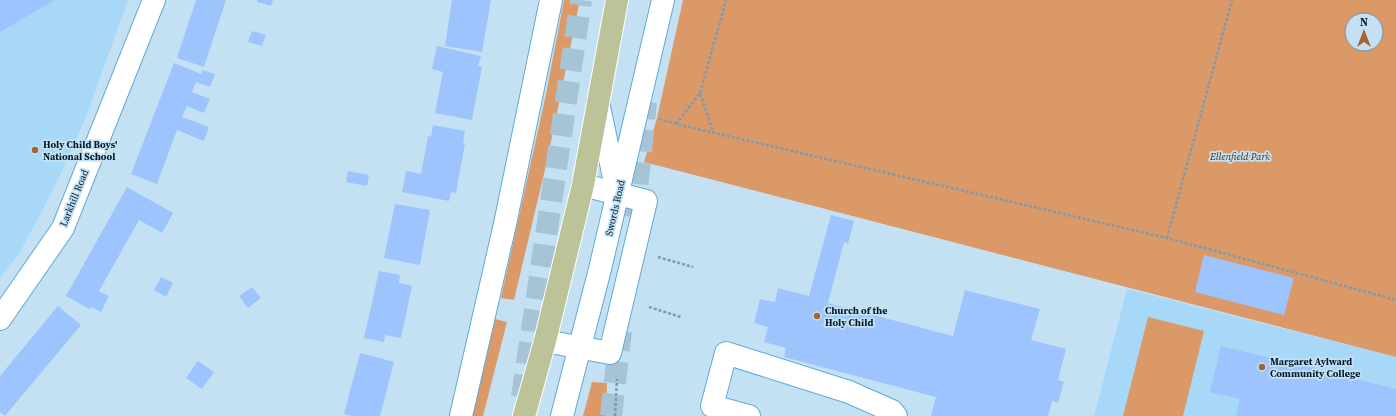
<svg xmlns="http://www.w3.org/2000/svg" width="1396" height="416" font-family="'Source Serif 4',serif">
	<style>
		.built { fill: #a8d8f7 }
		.green { fill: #db9967; fill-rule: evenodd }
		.building { fill: #9dc4fc }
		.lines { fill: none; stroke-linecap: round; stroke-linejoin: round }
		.highway-tunnel { stroke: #a7c3d6; stroke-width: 22; stroke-dasharray: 22 11; stroke-linecap: butt }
		.minor-casing { stroke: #5eaad7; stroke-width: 24 }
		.major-casing { stroke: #fff; stroke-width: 24 }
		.path { stroke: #7e9aac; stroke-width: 2.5; stroke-dasharray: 3 2; stroke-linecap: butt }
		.minor { stroke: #fff; stroke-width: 22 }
		.major { stroke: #bcc398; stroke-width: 22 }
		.poi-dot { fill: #a66430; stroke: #c4e1f4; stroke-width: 1.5 }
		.labels { text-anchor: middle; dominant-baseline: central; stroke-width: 3.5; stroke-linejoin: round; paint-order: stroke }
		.poi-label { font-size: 10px; font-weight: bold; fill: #001a2b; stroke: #c4e1f4; text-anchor: start }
		.park-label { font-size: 10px; font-style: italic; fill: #4a2c15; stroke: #c4e1f4 }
		.street-label { font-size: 10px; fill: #001a2b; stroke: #c4e1f4 }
	</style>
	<rect width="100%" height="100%" fill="#c4e1f4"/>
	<g class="built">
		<path d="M0,0H128L86,117L56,184L19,254L0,277Z"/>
		<path d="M1127,289L1396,357V416H1094Z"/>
	</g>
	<g class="green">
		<path d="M564,0H580L547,161L514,300L501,298L546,94Z"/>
		<path d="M683,0H1396V357L644,162L657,118ZM1352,20H1376V44H1352Z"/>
		<path d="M1148,317L1204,331L1183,416H1123Z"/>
		<path d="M495,319L507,322L483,416H469Z"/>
		<path d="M592,382L607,383L606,416H583Z"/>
	</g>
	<g class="building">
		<path d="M0,0H55L0,32Z"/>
		<path d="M196,0H226L204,67L177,58Z"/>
		<path d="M257,0H273L271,6L257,2Z"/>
		<path d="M452,0H491L482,52L445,46Z"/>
		<path d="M252,31L266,35L262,46L248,42Z"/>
		<path d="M437,46L481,56L478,66L482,67L472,120L435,113L443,72L432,69Z"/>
		<path d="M174,63L201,74L203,70L215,74L210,87L196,82L192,92L210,99L204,113L187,106L182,117L209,127L204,141L177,130L157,184L131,174Z"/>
		<path d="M433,125L465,131L463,143H465L456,193L451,192L449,201L402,192L406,171L421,174L428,136L431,137Z"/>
		<path d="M348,171L369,175L367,186L346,182Z"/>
		<path d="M127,187L173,213L162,233L139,220L99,291L109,296L101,312L91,307L89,309L66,296Z"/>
		<path d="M395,204L430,210L420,265L384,258Z"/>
		<path d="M831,215L854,221L848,244L844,242L828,303L953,336L965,290L1040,309L1031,340L1066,349L1058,380L1064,382L1058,403L1052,401L1048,416H931L936,397L784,357L786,348L764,342L768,327L754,323L760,299L775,302L778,288L809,296Z"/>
		<path d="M1204,255L1294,278L1284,315L1195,292Z"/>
		<path d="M379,271L400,275L399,283L412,286L401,338L385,335L384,342L364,338Z"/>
		<path d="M161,277L173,283L166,297L154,290Z"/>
		<path d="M252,287L261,298L248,308L239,296Z"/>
		<path d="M58,306L81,325L5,416L0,412V376Z"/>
		<path d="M1221,346L1396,389V416H1236L1240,399L1210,392Z"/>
		<path d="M360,353L394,362L380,416H352L344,414Z"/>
		<path d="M198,361L214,372L202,389L186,378Z"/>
	</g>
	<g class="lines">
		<g class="highway-tunnel">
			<path d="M634,217L646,102"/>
			<path d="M522,397L581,0"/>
			<path d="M611,416L621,331"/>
		</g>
		<g class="minor-casing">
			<g id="minor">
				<path d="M598,102L616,187"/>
				<path d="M0,319L63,228L154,0"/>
				<path d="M545,341L610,353L646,201L583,185"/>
				<path d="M461,416L505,224L551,0"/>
				<path d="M562,416L600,269L663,0"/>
				<path d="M749,416L712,406L726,353L849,392L892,411L896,416"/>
			</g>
		</g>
		<g class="major-casing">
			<path id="major" d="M524,416L545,341L583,185L617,0"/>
		</g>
		<g class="path">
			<path d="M700,93L726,0"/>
			<path d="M659,119L676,124L1167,238L1396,300"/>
			<path d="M676,124L700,93L713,132"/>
			<path d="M1167,238L1232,0"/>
			<path d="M658,257L693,267"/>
			<path d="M649,307L681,317"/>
			<path d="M615,416L617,379"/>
		</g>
		<use href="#minor" class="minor"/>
		<use href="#major" class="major"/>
	</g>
	<g class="poi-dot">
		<circle cx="35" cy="150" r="4"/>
		<circle cx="817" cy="316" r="4"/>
		<circle cx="1262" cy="367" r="4"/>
	</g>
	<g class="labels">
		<g class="poi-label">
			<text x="43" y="144">Holy Child Boys'<tspan x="43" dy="12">National School</tspan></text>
			<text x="825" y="310">Church of the<tspan x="825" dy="12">Holy Child</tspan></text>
			<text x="1270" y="361">Margaret Aylward<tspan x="1270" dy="12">Community College</tspan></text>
		</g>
		<g class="park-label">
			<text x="1240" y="156">Ellenfield Park</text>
		</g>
		<g class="street-label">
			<text transform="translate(74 198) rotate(-68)">Larkhill Road</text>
			<text transform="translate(615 208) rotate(-77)">Swords Road</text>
		</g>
	</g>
	<g transform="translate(1364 32)"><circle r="19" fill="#c4e1f4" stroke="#7691a4"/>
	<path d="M0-3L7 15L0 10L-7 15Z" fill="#a66430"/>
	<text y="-6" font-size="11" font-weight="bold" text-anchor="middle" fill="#001a2b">N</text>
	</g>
</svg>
